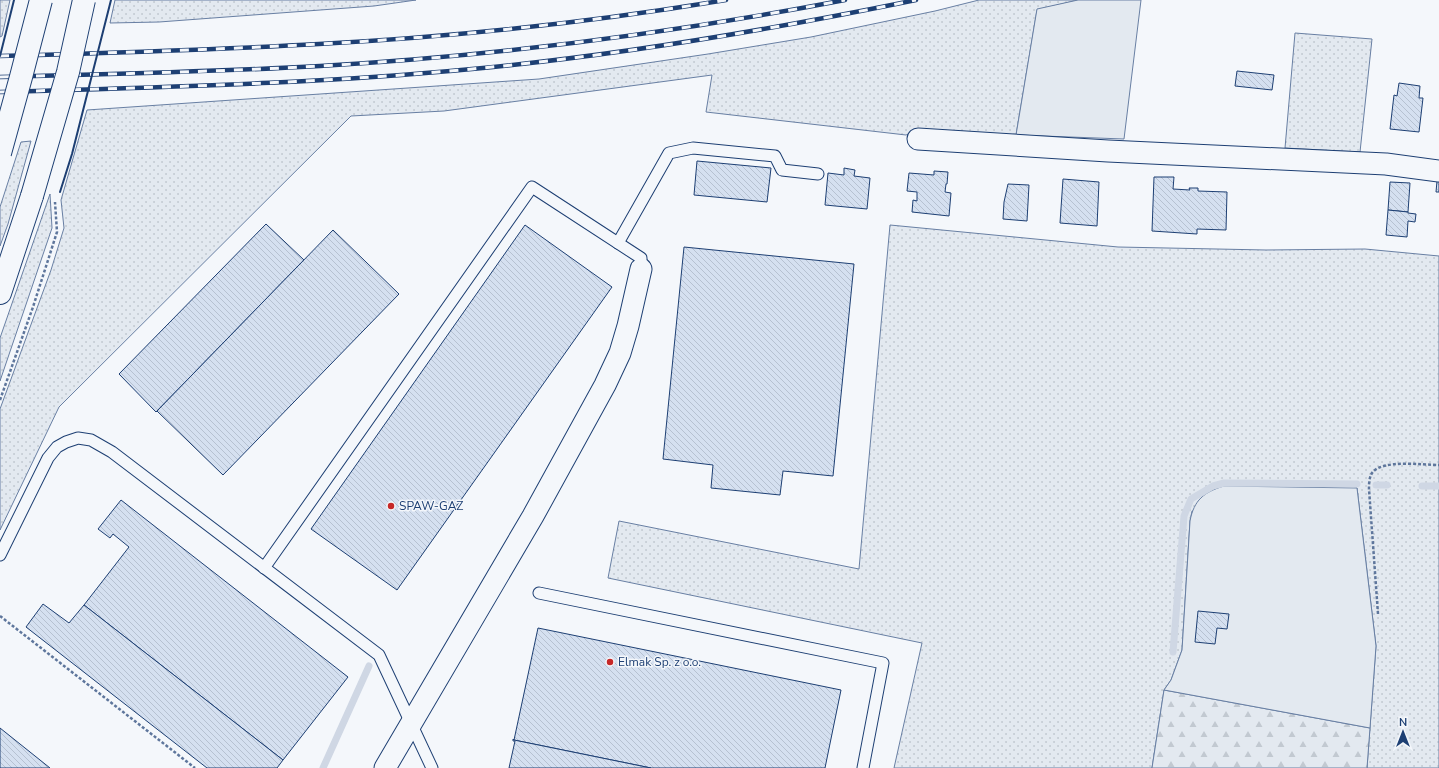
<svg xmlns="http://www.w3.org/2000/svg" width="1439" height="768" font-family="'Nunito Sans',sans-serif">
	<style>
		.grass { fill: url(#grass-dots); stroke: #687fa3 }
		.forest { fill: url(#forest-firs); stroke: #687fa3 }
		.garden { fill: #e3e9f0; stroke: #687fa3 }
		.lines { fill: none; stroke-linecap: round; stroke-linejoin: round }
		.stream { stroke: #cfd7e4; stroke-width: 7 }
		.building { fill: url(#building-back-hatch); stroke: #1d3f73 }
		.service-casing { stroke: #1d3f73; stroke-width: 13 }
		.minor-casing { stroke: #1d3f73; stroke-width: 23 }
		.primary-casing { stroke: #1d3f73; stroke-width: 24 }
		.path { stroke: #5e769c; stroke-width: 2.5; stroke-dasharray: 3 2; stroke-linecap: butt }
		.service { stroke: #f4f7fb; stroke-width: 11 }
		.minor { stroke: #f4f7fb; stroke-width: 21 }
		.primary { stroke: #f4f7fb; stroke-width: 22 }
		.rail-casing { stroke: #1d3f73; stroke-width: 4.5 }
		.rail { stroke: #f4f7fb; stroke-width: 3; stroke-dasharray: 9; stroke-linecap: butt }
		.primary-bridge-casing { stroke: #1d3f73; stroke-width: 24; stroke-linecap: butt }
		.primary-bridge { stroke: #f4f7fb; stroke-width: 22 }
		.wall { stroke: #1d3f73; stroke-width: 2 }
		.poi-dot { fill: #c62828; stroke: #f4f7fb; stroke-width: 1.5 }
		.labels { text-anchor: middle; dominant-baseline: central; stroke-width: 3; stroke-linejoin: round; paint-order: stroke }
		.poi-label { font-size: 12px; fill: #1d3f73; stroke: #f4f7fb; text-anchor: start }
	</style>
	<defs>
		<pattern id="grass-dots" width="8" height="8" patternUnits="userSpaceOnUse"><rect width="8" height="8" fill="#e3e9f0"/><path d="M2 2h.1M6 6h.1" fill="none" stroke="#c2c9d1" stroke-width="1.8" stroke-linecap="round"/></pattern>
		<pattern id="forest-firs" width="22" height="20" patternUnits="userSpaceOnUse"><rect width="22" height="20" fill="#e3e9f0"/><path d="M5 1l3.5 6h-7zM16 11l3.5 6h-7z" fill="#c2c9d1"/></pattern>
		<pattern id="building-back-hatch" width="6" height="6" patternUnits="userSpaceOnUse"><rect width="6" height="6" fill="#d5e0f0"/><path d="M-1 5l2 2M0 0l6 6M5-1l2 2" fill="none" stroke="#b6c1d1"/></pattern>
	</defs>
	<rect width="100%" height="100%" fill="#f4f7fb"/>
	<g class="grass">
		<path d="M0,0H10L2,36L0,37Z"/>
		<path d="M115,0H416L374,6L159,22L110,23Z"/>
		<path d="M979,0H1078L1037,10L1016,135L919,130L906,135L706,112L712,75L444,111L351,116L59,407L0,530V409L51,270L64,228L61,200L87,110L539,79L708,54L811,37L935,11Z"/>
		<path d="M1295,33L1372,39L1360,152L1285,148Z"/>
		<path d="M31,141L8,224L0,246V207L21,142Z"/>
		<path d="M50,194L52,228L0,381V338Z"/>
		<path d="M890,225L1118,247L1266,250L1365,249L1439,256V768H1367L1376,646L1357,488L1192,511L1190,521L1182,650L1171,680L1164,690L1152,768H894L922,643L608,578L619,521L859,569Z"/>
	</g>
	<path class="forest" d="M1164,690L1370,728L1367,768H1152Z"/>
	<g class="garden">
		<path d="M1078,0H1141L1124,139L1016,135L1037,9Z"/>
		<path d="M1224,486L1357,488L1376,646L1370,728L1164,690L1171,680L1182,650L1190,521C1194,500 1204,492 1224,486Z"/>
	</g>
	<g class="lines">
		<g class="stream">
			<path d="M1376,485H1387"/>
			<path d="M1422,486H1439"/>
			<path d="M1173,652L1184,516L1191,499L1213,486L1224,483L1357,484"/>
			<path d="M323,768L369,666"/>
		</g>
	</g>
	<g class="building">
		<path d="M1237,71L1274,75L1272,90L1235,86Z"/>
		<path d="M1399,83L1420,86L1419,98H1423L1419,132L1390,129L1394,95L1397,96Z"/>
		<path d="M697,161L771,168L767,202L694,195Z"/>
		<path d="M844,168L855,170L854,176L870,178L867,209L825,205L828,173L844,175Z"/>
		<path d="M934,171L948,172L947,184H946L945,192L951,193L949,216L912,212L913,200L917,201V192L907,191L909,173L934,175Z"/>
		<path d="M1154,177H1174L1173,189L1190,190L1189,188H1198V191L1227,192L1226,230L1197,229V234L1152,231Z"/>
		<path d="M1063,179L1099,182L1097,226L1060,223Z"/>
		<path d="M1437,181H1439V192H1436Z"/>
		<path d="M1390,182L1410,183L1408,212L1388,210Z"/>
		<path d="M1008,184L1029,185L1027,221L1003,219L1004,202Z"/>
		<path d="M1388,210L1408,212V213L1416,214L1415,222L1408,221L1407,237L1386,235Z"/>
		<path d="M266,224L304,260L156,412L119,374Z"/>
		<path d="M525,225L612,287L397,590L311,529Z"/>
		<path d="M333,230L399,294L223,475L157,411Z"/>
		<path d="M684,247L854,264L833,476L783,471L780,495L711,488L713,465L663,459Z"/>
		<path d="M121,500L348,677L283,760L84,605L129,547L113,534L110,538L98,529Z"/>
		<path d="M43,604L69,623L84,605L283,760L277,768H207L26,627Z"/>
		<path d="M1198,611L1229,614L1227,629L1217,628L1215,644L1195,642Z"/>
		<path d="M538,628L841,690L825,768H651L514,740Z"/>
		<path d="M0,728L50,768H0Z"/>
		<path d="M513,739L514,740L651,768H509L515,741H513Z"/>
	</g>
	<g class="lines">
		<g class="service-casing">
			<g id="service">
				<path d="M618,243L669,153L693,148L775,156L782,170L818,174"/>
				<path d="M0,555L48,458L57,447L66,442L78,438L91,440L112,452L379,655L432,768"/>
				<path d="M264,568L532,187L641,258V269"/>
				<path d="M539,593L883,663L863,768"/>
			</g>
		</g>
		<g class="minor-casing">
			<g id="minor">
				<path d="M918,139L1108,151L1386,164L1439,171"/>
				<path d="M385,768L533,516L605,385L620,353L628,326L641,269"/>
			</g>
		</g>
		<g class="primary-casing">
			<path id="primary" d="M0,293L32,196"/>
		</g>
		<g class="path">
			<path d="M0,400L33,307L57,232L55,202"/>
			<path d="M1378,614L1369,489C1369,484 1369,478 1372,473C1382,459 1423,465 1439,465"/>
			<path d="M0,616L195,768"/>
		</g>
		<use href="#service" class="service"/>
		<use href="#minor" class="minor"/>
		<use href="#primary" class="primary"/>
		<g class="rail-casing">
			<g id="rail">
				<path d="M0,56C106,53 212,50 319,44C455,37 592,22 726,0"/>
				<path d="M0,77C107,74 214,72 320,66C496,56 672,33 845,0"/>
				<path d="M0,92C158,87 315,84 472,69C622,55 769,30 916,0"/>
			</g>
		</g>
		<use href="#rail" class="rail"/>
		<g class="primary-bridge-casing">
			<g id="primary-bridge">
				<path d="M0,153L21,77L41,0"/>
				<path d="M32,196L68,72L84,0"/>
			</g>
		</g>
		<use href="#primary-bridge" class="primary-bridge"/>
		<g class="wall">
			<path d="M0,56L14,0"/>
			<path d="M60,192L72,154L111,0"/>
		</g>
	</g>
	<g class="poi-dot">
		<circle cx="391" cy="506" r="4"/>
		<circle cx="610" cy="662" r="4"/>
	</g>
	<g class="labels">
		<g class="poi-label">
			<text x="399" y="506">SPAW-GAZ</text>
			<text x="618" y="662">Elmak Sp. z o.o.</text>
		</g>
	</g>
	<g transform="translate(1403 732)" stroke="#f4f7fb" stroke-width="3" paint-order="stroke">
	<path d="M0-3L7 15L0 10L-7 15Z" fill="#1d3f73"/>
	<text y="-6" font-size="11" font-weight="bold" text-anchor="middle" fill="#1d3f73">N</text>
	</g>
</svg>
